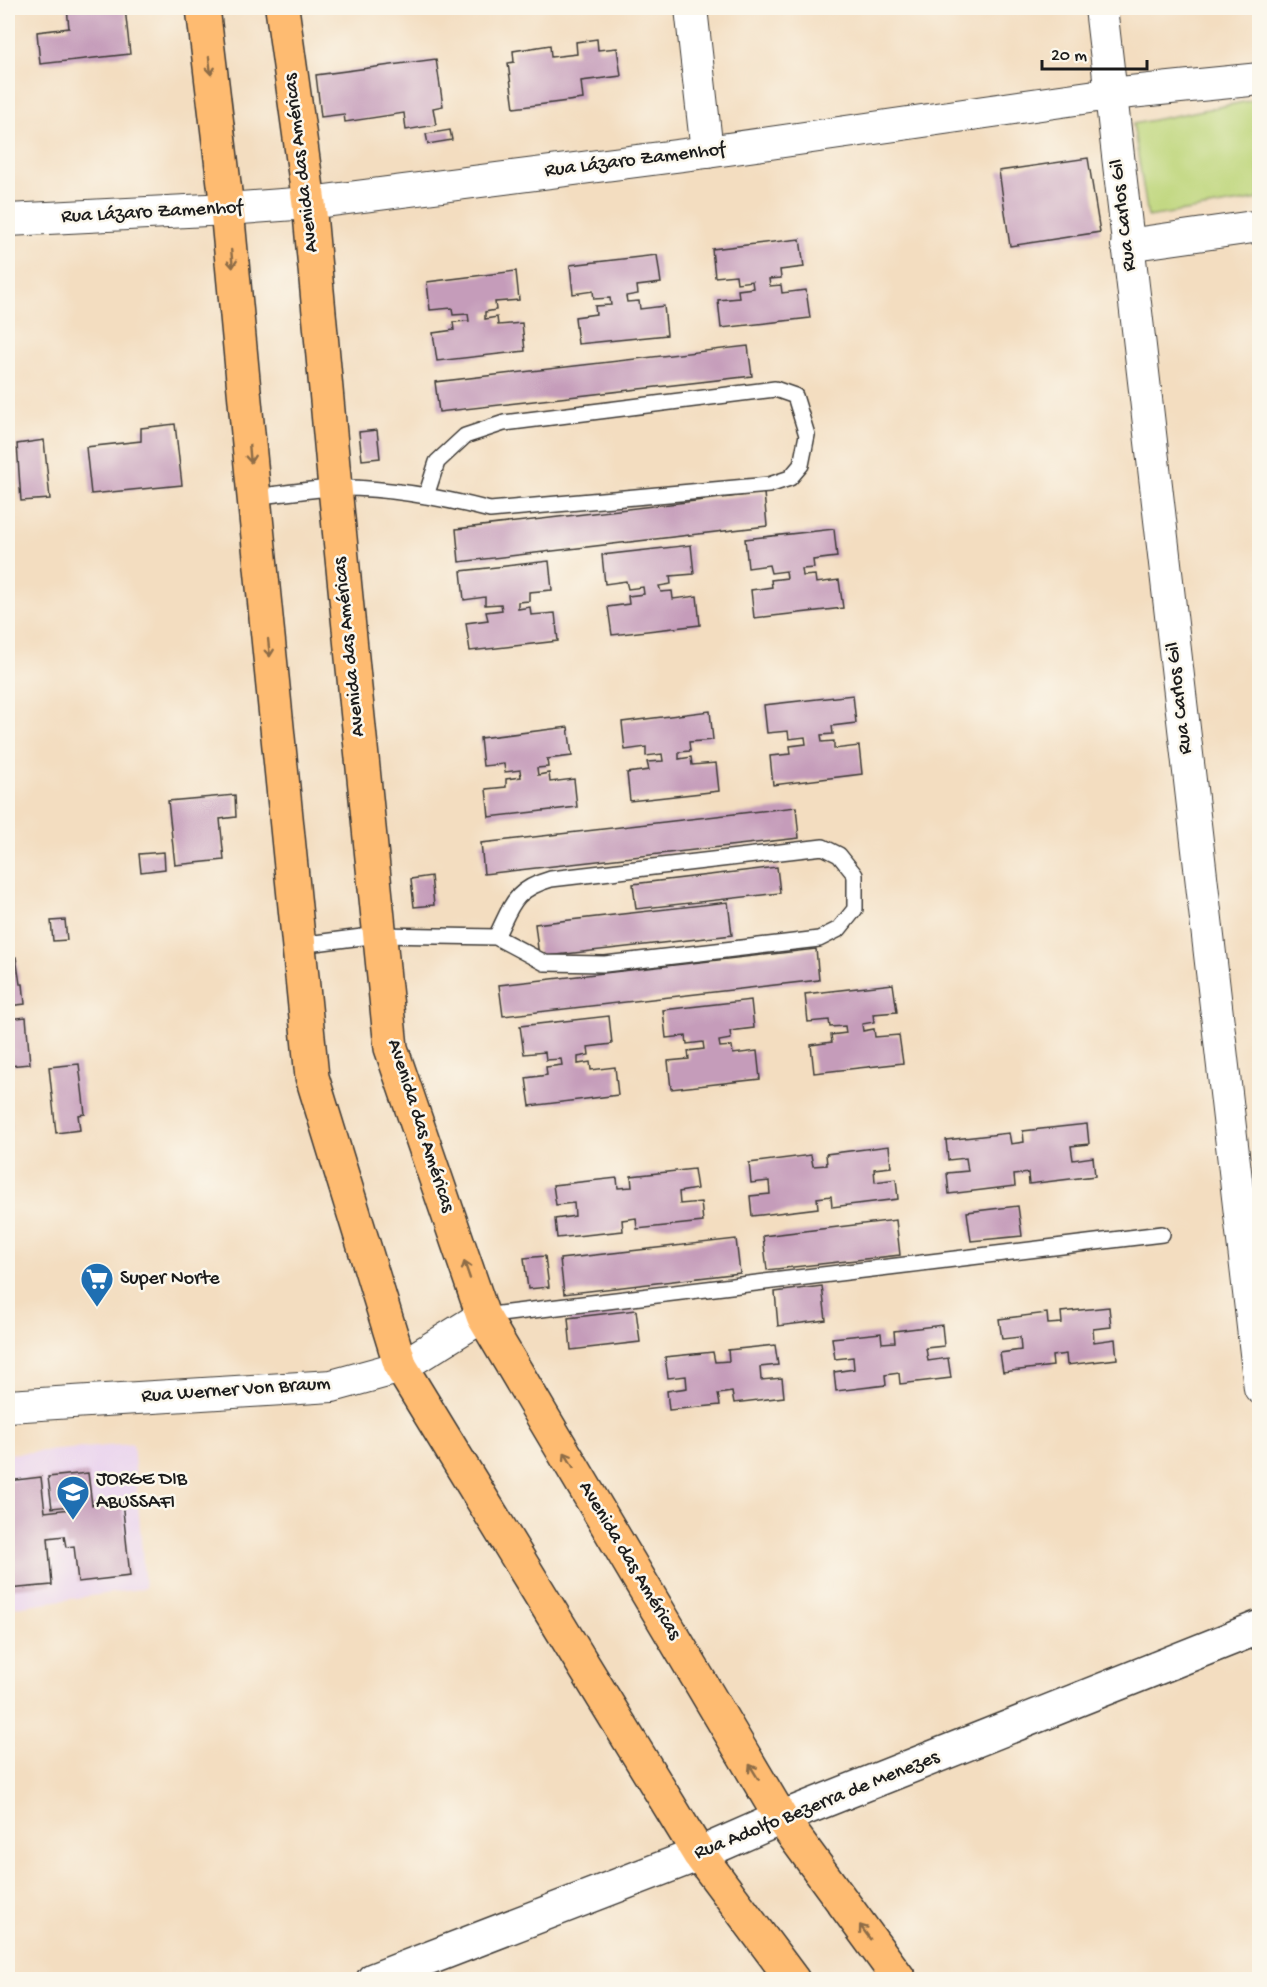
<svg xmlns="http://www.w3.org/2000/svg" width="1267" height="1987" font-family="'Gochi Hand',sans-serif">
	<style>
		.built { fill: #e9d2ee }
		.green { fill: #bdd579; stroke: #6c784a; stroke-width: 1.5 }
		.building { fill: #c59cba }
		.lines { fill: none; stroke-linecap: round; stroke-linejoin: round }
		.service-casing { stroke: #3c3935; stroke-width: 18 }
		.minor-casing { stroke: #3c3935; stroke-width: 34 }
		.tertiary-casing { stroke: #3c3935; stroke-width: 36 }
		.primary-casing { stroke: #3c3935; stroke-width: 36 }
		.service { stroke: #fff; stroke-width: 15 }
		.minor { stroke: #fff; stroke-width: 32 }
		.tertiary { stroke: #fff; stroke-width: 33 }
		.primary { stroke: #febb71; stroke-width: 33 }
		.oneway { stroke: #8d6c46 }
		.labels { text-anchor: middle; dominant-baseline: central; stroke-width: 5; stroke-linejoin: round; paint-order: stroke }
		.street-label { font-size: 20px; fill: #1c1c1c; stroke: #fbf7ec }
		.poi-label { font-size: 20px; fill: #1c1c1c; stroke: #fbf7ec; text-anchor: start }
	</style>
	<rect width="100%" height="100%" fill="#fbf7ec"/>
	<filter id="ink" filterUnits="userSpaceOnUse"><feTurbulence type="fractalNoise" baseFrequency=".0167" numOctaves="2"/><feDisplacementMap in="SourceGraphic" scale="12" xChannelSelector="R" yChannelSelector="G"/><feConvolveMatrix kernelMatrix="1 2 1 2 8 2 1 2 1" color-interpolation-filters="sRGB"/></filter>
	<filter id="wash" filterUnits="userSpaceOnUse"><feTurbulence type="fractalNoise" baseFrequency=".008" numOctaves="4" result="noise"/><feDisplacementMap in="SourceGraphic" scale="24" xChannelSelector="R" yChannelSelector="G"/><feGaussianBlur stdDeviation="1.35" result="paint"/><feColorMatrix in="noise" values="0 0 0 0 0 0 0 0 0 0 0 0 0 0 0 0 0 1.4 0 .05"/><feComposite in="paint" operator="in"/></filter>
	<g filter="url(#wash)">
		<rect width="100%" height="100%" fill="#f3ddc0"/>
		<path class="built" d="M133,1444L145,1588L8,1608V1454Z"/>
		<path class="green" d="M1259,99V199L1148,217L1133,124Z"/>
		<g id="blocks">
			<g class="building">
				<path d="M67,8H125L130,54L40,64L37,32L69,28Z"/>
				<path d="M597,39L598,50L617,48L621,76L581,81L583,99L514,108L508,63L514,62L513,51L550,45L551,57L577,54L576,42Z"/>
				<path d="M436,59L443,106L433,108L436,125L406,130L404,113L345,122L344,114L321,117L316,75Z"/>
				<path d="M450,130L452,140L428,144L426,134Z"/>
				<path d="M1088,158L1100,232L1010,246L999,171Z"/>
				<path d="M800,239L804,267L780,270L781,278L769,279L770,286L781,285L782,293L806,290L810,318L721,328L718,300L739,298L738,290L753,288L752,281L737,283L736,275L715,277L712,249Z"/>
				<path d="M657,255L661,283L637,286L638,294L626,296L627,302L639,301L640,309L664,306L667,335L578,344L575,317L596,314L595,306L611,305L610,298L594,299L593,291L573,294L570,265Z"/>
				<path d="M516,271L519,300L495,302L496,310L485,312V319L497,317L498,325L522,323L525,351L437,361L433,333L454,330L453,322L469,321L468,314L453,315L452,308L430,310L427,282Z"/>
				<path d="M748,346L752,376L439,412L435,382Z"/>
				<path d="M175,424L182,485L91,494L86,447L141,441V428Z"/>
				<path d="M377,430L380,458L362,460L359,432Z"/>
				<path d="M44,440L50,499L21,501L17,444Z"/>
				<path d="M764,493L767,526L459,562L456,529Z"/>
				<path d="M834,529L837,557L813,560L814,568L802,569L803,576L815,575L816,583L839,580L843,608L754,618L751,590L772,587L771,580L787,578L786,571L771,573L769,565L748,568L745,539Z"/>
				<path d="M691,545L694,574L670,576L671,584L659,586L661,592L672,591L673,599L697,596L700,625L612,635L608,607L629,604L628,596L644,594L643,587L628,589L626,581L605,584L602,555Z"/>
				<path d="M549,561L552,590L529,592V601L518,602V609L530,607L531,615L555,613L558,641L470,651L466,623L488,620L486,612L502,610L501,604L485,605V597L464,600L461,571Z"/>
				<path d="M853,695L856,723L832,726L833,734L821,735L822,742L834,741V749L859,746L862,774L773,785L770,756L791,754L790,746L806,744L805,737L789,739L788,731L767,733L764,705Z"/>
				<path d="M710,711L713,740L689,742L690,751L679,752V759L691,757L692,765L716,763L719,791L630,801L627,773L649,770L647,762L663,761L662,754L646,756V747L625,750L622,722Z"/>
				<path d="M568,727L572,756L547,759L548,767L537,768L538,775L549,773L550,782L574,779L577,807L489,817L486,789L506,787V779L521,777L520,770L505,772L504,764L483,766L480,738Z"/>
				<path d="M235,795L236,817L220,819L224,860L175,865L168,801Z"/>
				<path d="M796,807L799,838L484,874L481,843Z"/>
				<path d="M164,852L165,869L141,872L139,854Z"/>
				<path d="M777,867L780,893L636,909L633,884Z"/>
				<path d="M431,876L434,905L414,907L411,879Z"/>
				<path d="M728,902L732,935L539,957L535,924Z"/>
				<path d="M65,920L67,940L53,941L51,921Z"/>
				<path d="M816,949L819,980L503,1016L499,985Z"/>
				<path d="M16,957L20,984H23L25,1004L8,1006V958Z"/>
				<path d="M893,984L897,1012L873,1014L874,1022L862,1024L863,1031L874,1029L875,1037L899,1035L903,1063L814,1073L811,1045L832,1042L831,1035L846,1033L845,1026L830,1027L829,1020L808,1022L805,994Z"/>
				<path d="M751,1000L754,1028L730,1031L731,1039L719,1041L720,1047L732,1046L733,1054L757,1051L760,1079L671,1089L668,1061L689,1059L688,1051L704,1049L703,1042L687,1044L686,1036L666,1038L663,1010Z"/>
				<path d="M609,1016L612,1044L588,1047L589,1055L578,1057V1064L590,1062L591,1070L615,1067L618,1095L530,1106L526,1078L547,1075L546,1067L562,1065L561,1059L546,1060L545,1052L524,1054L520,1026Z"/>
				<path d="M26,1017L30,1064L8,1066V1019Z"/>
				<path d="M79,1064L85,1114L78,1115L80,1130L56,1133L49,1067Z"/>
				<path d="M8,1101H9L12,1130H8Z"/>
				<path d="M1087,1124L1089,1144L1071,1146L1073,1160L1093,1157L1095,1176L1029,1184L1028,1173L1014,1175L1015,1186L949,1194L947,1173L968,1171L966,1158L948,1160L946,1140L1009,1133L1011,1144L1024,1142L1023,1131Z"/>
				<path d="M889,1146L891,1167L874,1169L875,1182L896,1179L898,1199L832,1207L831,1196L817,1198L818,1208L752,1216L750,1196L770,1194L769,1181L751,1183L749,1163L811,1155L813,1166L827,1165L826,1154Z"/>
				<path d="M694,1169L697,1189L679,1192L680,1204L701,1202L703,1222L637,1229L636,1218L622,1220L623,1231L557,1238L555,1219L575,1216L574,1203L556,1205L553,1185L617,1178L618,1188L632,1187L631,1176Z"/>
				<path d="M1018,1206L1022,1236L971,1241L967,1212Z"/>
				<path d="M896,1220L900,1255L767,1270L763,1236Z"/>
				<path d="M736,1239L740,1273L564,1294L560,1259Z"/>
				<path d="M545,1256L549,1287L528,1289L524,1258Z"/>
				<path d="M822,1286L826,1320L778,1326L775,1292Z"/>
				<path d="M1109,1307L1111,1327L1093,1329L1094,1342L1115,1339L1117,1359L1067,1365L1066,1354L1052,1356L1053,1366L1003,1372L1000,1353L1021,1350L1020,1337L1002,1339L999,1319L1047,1313L1048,1324L1062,1323L1061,1312Z"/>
				<path d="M636,1310L640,1342L571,1350L568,1318Z"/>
				<path d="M942,1325L944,1346L926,1348L928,1361L948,1358L951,1378L900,1384L899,1373L885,1375L886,1385L836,1391L834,1372L854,1369L853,1357L835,1359L832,1338L881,1333L882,1343L895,1342L894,1331Z"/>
				<path d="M775,1345L778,1365L760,1367L761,1380L782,1378L784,1397L734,1403L732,1392L718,1394L720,1405L669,1410L667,1391L687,1388L686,1376L668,1378L665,1357L713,1352L715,1362L729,1361L728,1350Z"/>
				<path d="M88,1473L92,1505L122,1501L130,1576L78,1582L74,1546L66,1547L64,1536L48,1538L52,1585L8,1589V1481L41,1477L45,1512L70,1509V1506L52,1508L48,1477Z"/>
			</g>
		</g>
	</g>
	<g filter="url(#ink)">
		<use href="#blocks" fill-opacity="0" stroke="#3c3935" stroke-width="1.5"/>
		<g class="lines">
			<g class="service-casing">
				<g id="service">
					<path d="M254,497C281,494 309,489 336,488C389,487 440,497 490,510L769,485L790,478L801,465L807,435L795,396L775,389L504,423L465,436L437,462L426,496"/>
					<path d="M299,945L378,935L496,937L545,963L605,964L819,939L839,929L855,909V875L839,855L823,847L551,879C513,890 512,905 496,937"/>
					<path d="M483,1316L1162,1234"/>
				</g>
			</g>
			<g class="minor-casing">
				<g id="minor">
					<path d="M691,8L707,152"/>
					<path d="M1101,8L1260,1388"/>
					<path d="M8,220L227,209L309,203L707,152L1110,94L1260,79"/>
					<path d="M1127,245L1260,226"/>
					<path d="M8,1406L332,1386L401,1367L483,1316"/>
				</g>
			</g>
			<g class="tertiary-casing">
				<path id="tertiary" d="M373,1980L699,1854L781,1818L1260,1627"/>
			</g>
			<g class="primary-casing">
				<g id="primary">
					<path d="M203,8L227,209L254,497L312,1077L401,1367L699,1854L793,1980"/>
					<path d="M282,8L309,203L335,488L391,1048L483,1316L781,1818L900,1980"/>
				</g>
			</g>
			<use href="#service" class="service"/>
			<use href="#minor" class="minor"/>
			<use href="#tertiary" class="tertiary"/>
			<use href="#primary" class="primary"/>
		</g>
		<defs><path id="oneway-shaft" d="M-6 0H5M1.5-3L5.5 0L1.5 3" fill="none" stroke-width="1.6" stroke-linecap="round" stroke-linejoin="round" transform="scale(1.5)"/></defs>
		<g class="oneway">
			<use href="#oneway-shaft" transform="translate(210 66) rotate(83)"/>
			<use href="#oneway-shaft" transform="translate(232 259) rotate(85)"/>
			<use href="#oneway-shaft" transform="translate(250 454) rotate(85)"/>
			<use href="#oneway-shaft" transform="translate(269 648) rotate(84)"/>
			<use href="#oneway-shaft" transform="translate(467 1270) rotate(-109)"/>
			<use href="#oneway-shaft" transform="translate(569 1460) rotate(-121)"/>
			<use href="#oneway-shaft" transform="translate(754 1772) rotate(-121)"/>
			<use href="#oneway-shaft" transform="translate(865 1932) rotate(-126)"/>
		</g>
	</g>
	<defs>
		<g id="supermarket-pin" transform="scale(1.725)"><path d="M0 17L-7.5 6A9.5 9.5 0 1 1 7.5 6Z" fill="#1f6fb2" stroke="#fbf7ec"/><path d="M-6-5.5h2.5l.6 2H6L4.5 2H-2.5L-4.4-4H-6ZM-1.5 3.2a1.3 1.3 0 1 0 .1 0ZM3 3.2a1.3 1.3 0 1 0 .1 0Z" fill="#fff"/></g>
		<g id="school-pin" transform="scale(1.725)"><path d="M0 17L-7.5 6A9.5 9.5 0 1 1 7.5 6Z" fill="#1f6fb2" stroke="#fbf7ec"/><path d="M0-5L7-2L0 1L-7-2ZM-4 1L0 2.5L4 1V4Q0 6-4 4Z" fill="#fff"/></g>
	</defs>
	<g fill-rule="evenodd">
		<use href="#supermarket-pin" x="97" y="1279"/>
		<use href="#school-pin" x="73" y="1492"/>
	</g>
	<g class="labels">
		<g class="street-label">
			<text transform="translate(635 161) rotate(-7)">Rua Lázaro Zamenhof</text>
			<text transform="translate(302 163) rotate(-97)">Avenida das Américas</text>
			<text transform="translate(152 213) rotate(-3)">Rua Lázaro Zamenhof</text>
			<text transform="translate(1124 215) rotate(-97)">Rua Carlos Gil</text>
			<text transform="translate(350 647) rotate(-96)">Avenida das Américas</text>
			<text transform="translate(1180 698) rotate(-97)">Rua Carlos Gil</text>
			<text transform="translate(420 1126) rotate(72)">Avenida das Américas</text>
			<text transform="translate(236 1391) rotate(-4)">Rua Werner Von Braum</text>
			<text transform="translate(629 1561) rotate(59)">Avenida das Américas</text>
			<text transform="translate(817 1806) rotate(-22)">Rua Adolfo Bezerra de Menezes</text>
		</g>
		<g class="poi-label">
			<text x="120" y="1279">Super Norte</text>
			<text x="96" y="1480">JORGE DIB<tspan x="96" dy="23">ABUSSAFI</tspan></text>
		</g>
	</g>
	<rect width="1267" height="1987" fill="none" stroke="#fbf7ec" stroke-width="30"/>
	<path d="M1042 60v9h105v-9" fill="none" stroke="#1c1c1c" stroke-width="3"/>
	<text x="1051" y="60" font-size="18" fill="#1c1c1c" stroke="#fbf7ec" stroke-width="4.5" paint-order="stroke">20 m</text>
</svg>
